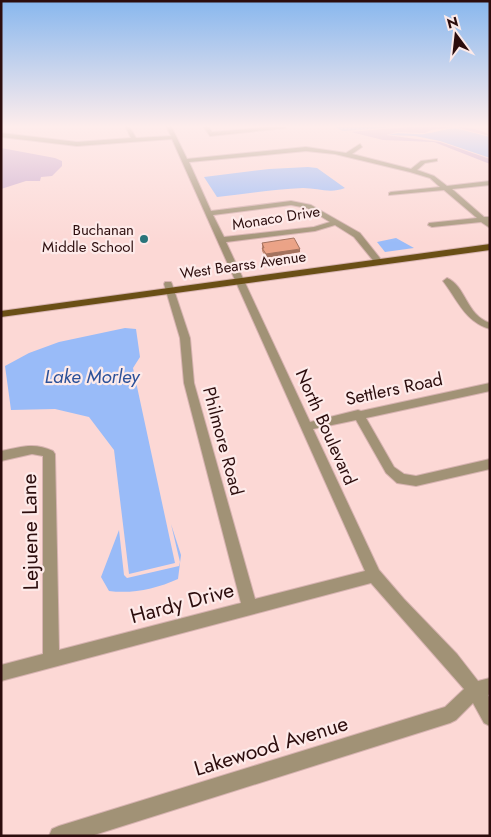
<svg xmlns="http://www.w3.org/2000/svg" width="491" height="837" font-family="Jost,sans-serif">
	<style>
		.green { fill: #caaace }
		.water { fill: #99bbf8 }
		.lines { fill: none; stroke-linecap: round; stroke-linejoin: round }
		.minor-casing { stroke: #d7b3b1; stroke-width: 2 }
		.major-casing { stroke: #d7b3b1; stroke-width: 2 }
		.minor { fill: #a19276; fill-rule: evenodd }
		.major { fill: #6a4f16; fill-rule: evenodd }
		.wall { fill: #ca8c74 }
		.shaded-wall { fill: #a4725e }
		.building { fill: #eba387; stroke: #a4725e }
		.poi-dot { fill: #2a747a; stroke: #fdeae9; stroke-width: 2 }
		.labels { text-anchor: middle; dominant-baseline: central; stroke-width: 4.5; stroke-linejoin: round; paint-order: stroke }
		.far-street-label { font-size: 15px; fill: #2c0d0d; stroke: #fdeae9 }
		.far-poi-label { font-size: 15px; fill: #2c0d0d; stroke: #fdeae9; text-anchor: end }
		.street-label { font-size: 18px; fill: #2c0d0d; stroke: #fdeae9 }
		.water-label { font-size: 19px; font-style: italic; fill: #2c5199; stroke: #fdeae9 }
		.near-street-label { font-size: 21px; fill: #2c0d0d; stroke: #fdeae9 }
	</style>
	<rect width="100%" height="100%" fill="#fcd8d5"/>
	<g class="green">
		<path d="M417,126C435,126 478,124 490,136L455,127L431,130L425,133L397,132L386,135L440,142L490,159V164L434,142L383,140L351,132Z"/>
		<path d="M1,148L55,158L62,161V166L52,176L41,177L40,181H26L1,189Z"/>
	</g>
	<g class="water">
		<path d="M333,126H407L343,131Z"/>
		<path d="M455,128L490,137V158L440,141L415,136L388,135C400,131 412,135 424,134C434,133 444,129 455,128Z"/>
		<path d="M308,167L317,168L345,188C330,194 318,188 303,188C274,189 245,194 217,197L204,177L269,169Z"/>
		<path d="M396,238L414,248L385,252L377,242Z"/>
		<path d="M125,328L136,329L140,357L133,368L175,563L129,574L114,450L89,417L55,409L11,410L5,366L29,353L59,342Z"/>
		<path d="M171,524L181,555L178,579C156,589 132,594 109,591L101,577L119,530L124,575L127,578L179,566L180,562Z"/>
	</g>
	<g class="lines">
		<g class="minor-casing">
			<g id="minor">
				<path d="M125,126H129L136,138L171,136L166,126H171L187,159L306,147L346,153L360,144L362,147L352,154L411,169L421,161L437,159V161L425,163L417,170L434,176L447,186L490,181V185L452,189L484,217H489L490,228L481,222L432,227L428,225L429,223L477,218L444,190L389,195V193L391,192L440,187L430,178L410,172L335,154L306,151L189,162L211,211L291,201L311,205L360,233L383,262L376,264L354,237L335,225L315,231L226,242L310,422L358,410L361,411L490,383V391L366,418L394,467L404,474L416,476L490,459V469L416,486L397,483L386,473L356,420L313,429L379,570L404,599L457,654L478,681L490,678V694L488,695L490,699V726L484,723L473,703L456,720L450,723L91,836H49L52,829L59,826L445,707L464,689L371,583L1,681V665L43,654V456L32,454L1,461V451C20,447 35,442 53,451L55,454L59,650L241,603L184,383L180,338L164,284L165,282H171L172,284L190,338L194,383L255,599L365,571L172,139L77,146L1,137V133L77,142L131,138ZM291,205L307,208L330,222L314,227L224,237L213,215Z"/>
				<path d="M203,126H208L212,132L283,126L286,128L210,136Z"/>
				<path d="M447,278C466,286 466,315 490,323V329C465,322 457,299 443,281Z"/>
			</g>
		</g>
		<g class="major-casing">
			<path id="major" d="M490,244V250L1,317V311Z"/>
		</g>
		<use href="#minor" class="minor"/>
		<use href="#major" class="major"/>
	</g>
	<path class="wall" d="M262,243L300,252L266,258L262,251Z"/>
	<path class="shaded-wall" d="M300,249V252L266,258V254Z"/>
	<path class="building" d="M294,238L300,249L266,254L262,248H264L262,243Z"/>
	<linearGradient id="sky" x2="0" y2="1"><stop stop-color="#88b7ee"/><stop offset="0.52" stop-color="#feedec"/><stop offset="1" stop-color="#feedec" stop-opacity="0"/></linearGradient>
	<rect width="491" height="243" fill="url(#sky)"/>
	<circle class="poi-dot" cx="144" cy="239" r="5"/>
	<g class="labels">
		<g class="far-street-label">
			<text transform="translate(276 218) rotate(-9)">Monaco Drive</text>
			<text transform="translate(243 265) rotate(-8)">West Bearss Avenue</text>
		</g>
		<g class="far-poi-label">
			<text x="134" y="230">Buchanan<tspan x="134" dy="17">Middle School</tspan></text>
		</g>
		<g class="street-label">
			<text transform="translate(394 389) rotate(-12)">Settlers Road</text>
			<text transform="translate(326 427) rotate(66)">North Boulevard</text>
			<text transform="translate(223 441) rotate(75)">Philmore Road</text>
		</g>
		<g class="water-label">
			<text x="92" y="376">Lake Morley</text>
		</g>
		<g class="near-street-label">
			<text transform="translate(30 532) rotate(-91)">Lejuene Lane</text>
			<text transform="translate(182 603) rotate(-15)">Hardy Drive</text>
			<text transform="translate(271 746) rotate(-17)">Lakewood Avenue</text>
		</g>
	</g>
	<rect width="491" height="837" fill="none" stroke="#2c0d0d" stroke-width="5"/>
	<g transform="translate(456 35) rotate(345)" stroke="#fdeae9" stroke-width="4" paint-order="stroke">
	<path d="M0-4L9 19L0 12L-9 19Z" fill="#2c0d0d"/>
	<text y="-8" font-size="14" font-weight="bold" text-anchor="middle" fill="#2c0d0d">N</text>
	</g>
</svg>
